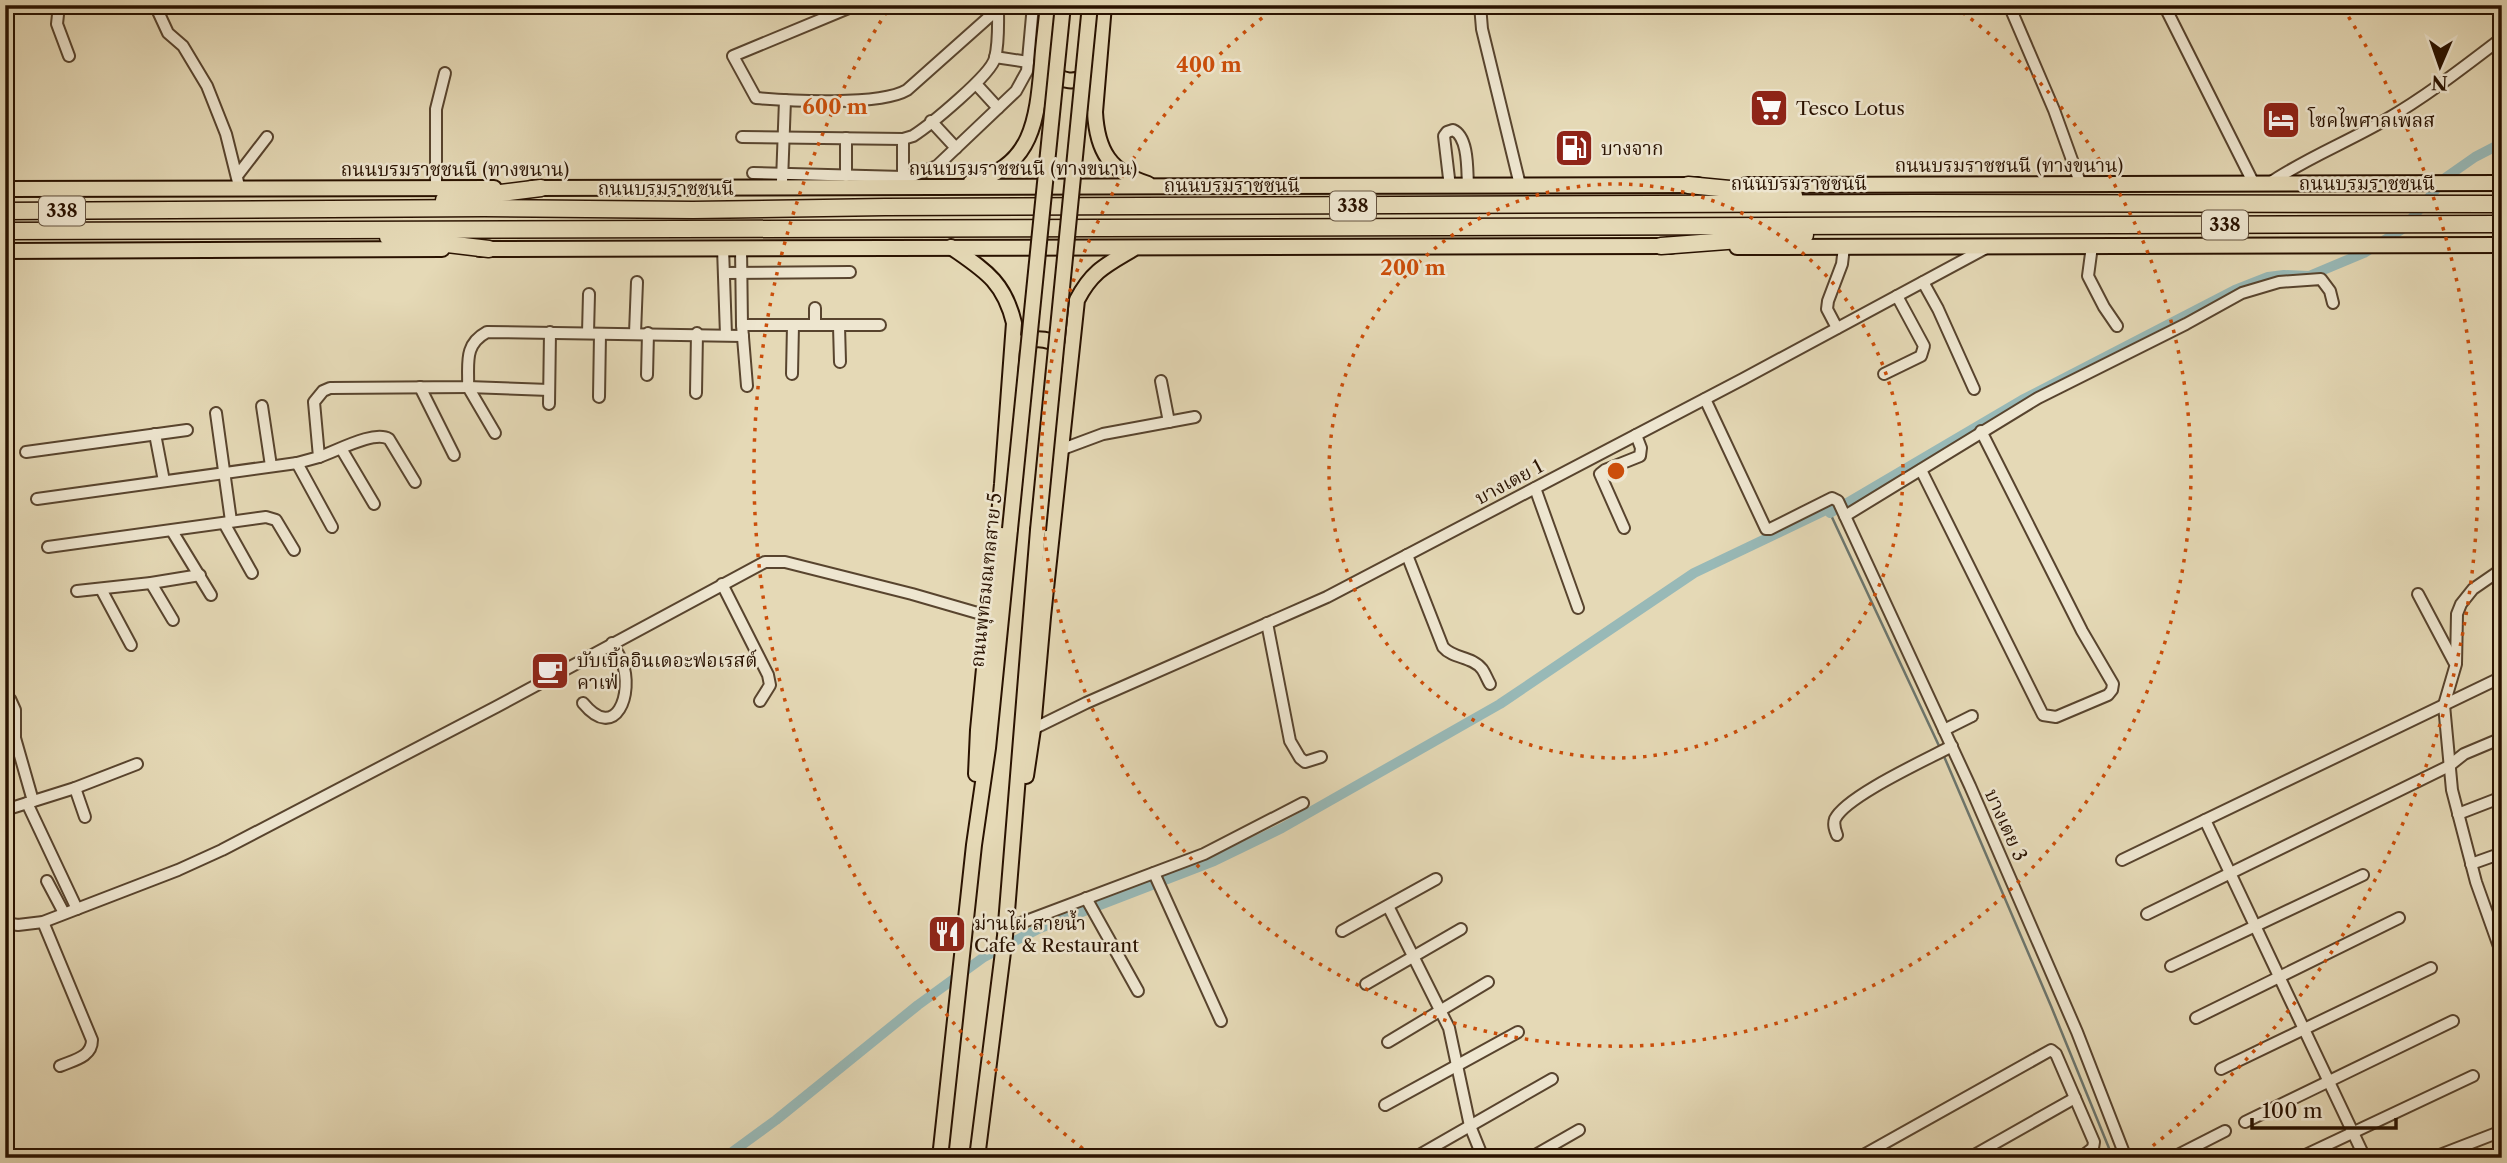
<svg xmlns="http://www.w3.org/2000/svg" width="2507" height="1163" font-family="'Libre Caslon Text','Noto Serif Thai',serif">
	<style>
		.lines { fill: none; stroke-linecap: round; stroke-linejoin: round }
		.stream { stroke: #6c766e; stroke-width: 2.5 }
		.canal { stroke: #98b9b7; stroke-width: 10 }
		.minor-casing { stroke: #58442e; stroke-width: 14 }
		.major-casing { stroke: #291200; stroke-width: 18 }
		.highway-casing { stroke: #291200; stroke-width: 19 }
		.minor { stroke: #eee6d0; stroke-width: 10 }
		.major { stroke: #e5d9b6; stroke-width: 14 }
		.highway { stroke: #e5d9b6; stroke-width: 16 }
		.major-bridge-casing { stroke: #291200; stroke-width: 18; stroke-linecap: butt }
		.major-bridge { stroke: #e5d9b6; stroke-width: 14 }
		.ring { fill: none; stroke: #cb4e0a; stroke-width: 3.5; stroke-dasharray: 3.5 7 }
		.labels { text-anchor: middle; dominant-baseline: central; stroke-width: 5; stroke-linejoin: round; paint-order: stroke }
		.shield { fill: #eee6d0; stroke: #64523e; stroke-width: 2 }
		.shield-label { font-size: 18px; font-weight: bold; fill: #291200 }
		.poi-label { font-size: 19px; fill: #291200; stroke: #eee6d0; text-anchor: start }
		.street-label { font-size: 19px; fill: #291200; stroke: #eee6d0 }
		.centre { fill: #cb4e0a; stroke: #eee6d0; stroke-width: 3.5 }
		.ring-label { font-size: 21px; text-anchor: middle; font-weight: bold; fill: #cb4e0a; stroke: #eee6d0; stroke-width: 5; stroke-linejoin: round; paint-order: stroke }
	</style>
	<rect width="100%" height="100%" fill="#e5d9b6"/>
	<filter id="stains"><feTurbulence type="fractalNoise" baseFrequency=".00286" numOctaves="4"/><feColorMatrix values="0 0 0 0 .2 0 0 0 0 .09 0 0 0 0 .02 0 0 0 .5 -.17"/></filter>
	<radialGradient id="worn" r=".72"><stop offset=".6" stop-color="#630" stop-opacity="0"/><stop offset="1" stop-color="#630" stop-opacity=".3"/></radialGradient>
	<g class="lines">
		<g class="stream">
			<path d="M1830,513L1940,748"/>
			<path d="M1943,754L2051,1006L2113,1158"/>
		</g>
		<path class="canal" d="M724,1158L776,1120L918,1005L984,957L1040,928L1214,861L1282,828L1500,704L1694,573L1828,509L1830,513L2022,400L2235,290L2268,277L2284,275L2309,276L2364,253L2404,228L2445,178L2475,157L2502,143"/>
		<g class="minor-casing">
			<g id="minor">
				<path d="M59,5L57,24L69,56"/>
				<path d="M155,5L168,33L183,46L207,86L226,134L240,190"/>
				<path d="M856,5L733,56L756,98C790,101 880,106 907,90L998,9L999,5"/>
				<path d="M1011,5L1033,8"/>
				<path d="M1480,5L1482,29L1520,185"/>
				<path d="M2009,5L2054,110L2081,185"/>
				<path d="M2164,5L2254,184"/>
				<path d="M995,57L1028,62"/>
				<path d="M976,84L998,108"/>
				<path d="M931,121L956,148"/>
				<path d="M742,137L903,139L913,136C930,125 991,75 995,58C999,42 998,25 998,9"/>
				<path d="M846,138V176"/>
				<path d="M903,139V177"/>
				<path d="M753,173L903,177L913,176L937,166L1016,91L1027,71L1033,5"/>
				<path d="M237,176L267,137"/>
				<path d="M782,181L785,100"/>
				<path d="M2268,184C2306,158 2348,142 2387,119C2427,96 2465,66 2502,38"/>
				<path d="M1450,187L1444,136L1447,132L1453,130C1469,137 1467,171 1468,186"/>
				<path d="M436,188V109L445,73"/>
				<path d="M2092,246L2088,276L2104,307L2117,326"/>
				<path d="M723,248L726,335"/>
				<path d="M741,248L742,325L747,386"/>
				<path d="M724,273L850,272"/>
				<path d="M1923,282L1938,309L1974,389"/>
				<path d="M742,325H880"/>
				<path d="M815,325V308"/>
				<path d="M839,326L840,362"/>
				<path d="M1837,328L1827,309L1828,301L1842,264L1844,247"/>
				<path d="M588,333L589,294"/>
				<path d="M635,333L637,282"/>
				<path d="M792,374L793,325"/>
				<path d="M1884,374L1921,356L1924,346L1897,296"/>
				<path d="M647,375L648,333"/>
				<path d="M1161,381L1169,422"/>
				<path d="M420,387L454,455"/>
				<path d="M468,387L549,390"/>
				<path d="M468,387L495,433"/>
				<path d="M696,393L697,333"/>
				<path d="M599,397L600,334"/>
				<path d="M1705,399L1766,529H1770L1832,498L1838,501L1970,786L2077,1032L2126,1158"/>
				<path d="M549,404L550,332"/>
				<path d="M262,406L271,466"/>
				<path d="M216,413L231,521"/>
				<path d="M155,434L164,481"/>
				<path d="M342,450L374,504"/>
				<path d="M1060,450L1103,434L1195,417"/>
				<path d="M26,452L187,430"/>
				<path d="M319,457C337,451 374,430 389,439L415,482"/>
				<path d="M297,463L332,527"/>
				<path d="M1921,470L2043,715L2056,717L2108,695L2112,690L2113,684L2082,631L1981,431"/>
				<path d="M1535,488L1578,608"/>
				<path d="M37,499L297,463L319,457L314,402L323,391L330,388L468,387C469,364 463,345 487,332L743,336"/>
				<path d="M1845,516L2038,398L2186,324L2242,293L2279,282L2321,279L2330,291L2333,303"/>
				<path d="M224,523L252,573"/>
				<path d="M1624,528L1600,474L1605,470L1640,456L1641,448L1636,435"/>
				<path d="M172,531L211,595"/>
				<path d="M48,547L266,517L276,520L294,550"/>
				<path d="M1407,555L1443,647C1453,659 1472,656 1482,669C1485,673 1487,679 1490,684"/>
				<path d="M2502,569L2473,589L2461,604L2457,614L2456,664L2444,705L2452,790L2476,882L2502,955"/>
				<path d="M151,583L173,620"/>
				<path d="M722,584L768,675L770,685L760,701"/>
				<path d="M101,589L131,645"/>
				<path d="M77,591L151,583L200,575"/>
				<path d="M2418,594L2454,662"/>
				<path d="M1267,623L1290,741L1300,758L1305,762L1321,757"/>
				<path d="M5,698L10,699L15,710V738L33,801"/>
				<path d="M583,703C616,743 634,693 622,662C620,656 615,649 612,643"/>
				<path d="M1033,729L1086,703L1327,597L1743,379L1986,248"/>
				<path d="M1944,730L1972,716"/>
				<path d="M75,788L85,817"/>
				<path d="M27,803L77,909"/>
				<path d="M5,810L75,788L137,764"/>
				<path d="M2458,814L2502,797"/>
				<path d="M2205,820L2365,1158"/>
				<path d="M1837,835C1835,830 1833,825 1835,819C1846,796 1928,759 1952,746"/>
				<path d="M2122,860L2502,677"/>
				<path d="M2471,864L2502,853"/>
				<path d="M1154,873L1221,1021"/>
				<path d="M47,881L64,913"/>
				<path d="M1086,898L1138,991"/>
				<path d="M1388,906L1449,1028L1470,1126L1483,1158"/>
				<path d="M2147,914L2449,766L2464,754L2502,738"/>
				<path d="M43,922L92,1040C92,1057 74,1060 60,1066"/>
				<path d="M5,923L18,925L43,922L178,870L222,850L496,707L765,562H785L912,594L988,616"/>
				<path d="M1005,929L1204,854L1303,803"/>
				<path d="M1342,931L1436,879"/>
				<path d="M2171,966L2363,875"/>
				<path d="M1366,984L1461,929"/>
				<path d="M2196,1018L2399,918"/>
				<path d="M1388,1042L1488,982"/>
				<path d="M2221,1069L2431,968"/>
				<path d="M1385,1105L1518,1032"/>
				<path d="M2245,1122L2453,1021"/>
				<path d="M1414,1158L1552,1079"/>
				<path d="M1530,1158L1579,1130"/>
				<path d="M1858,1158L2051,1050L2056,1054L2094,1142L2093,1148L2080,1158"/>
				<path d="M1969,1158L2075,1098"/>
				<path d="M2172,1158L2225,1131"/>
				<path d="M2299,1158L2473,1076"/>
				<path d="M2432,1158L2502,1131"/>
			</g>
		</g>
		<g class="major-casing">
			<g id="major">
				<path d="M1104,5L1095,112C1097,151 1110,172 1148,184"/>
				<path d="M1049,70C1063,83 1074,83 1091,75"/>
				<path d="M971,182C1033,167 1037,119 1042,64C1043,45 1046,25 1048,5"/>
				<path d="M1746,185L2502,183"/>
				<path d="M532,188L1698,185"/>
				<path d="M5,189L494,188"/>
				<path d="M951,247C984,270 1004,281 1014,323L1002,484L978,730L976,774"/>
				<path d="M1737,247L2502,245"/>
				<path d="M480,249L1671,246"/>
				<path d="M5,251L442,249"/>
				<path d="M1020,343C1035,337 1055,337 1063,353"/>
				<path d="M1026,776L1033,729L1043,617L1077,300C1092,271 1106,265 1133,249"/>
				<path d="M940,1158L974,845L988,748L1010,529"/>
				<path d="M977,1158L1005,936L1038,530"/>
			</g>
		</g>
		<g class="highway-casing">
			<g id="highway">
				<path d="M1688,185L1794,195"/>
				<path d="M444,200L541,188"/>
				<path d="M5,211L484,208L693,210L885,207L1919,203L2502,204"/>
				<path d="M5,231L2502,224"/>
				<path d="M388,237L489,249"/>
				<path d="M1661,246L1805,235"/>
			</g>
		</g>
		<use href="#minor" class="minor"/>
		<use href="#major" class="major"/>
		<use href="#highway" class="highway"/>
		<g class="major-bridge-casing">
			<g id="major-bridge">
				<path d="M1010,529L1063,5"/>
				<path d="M1038,530L1090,5"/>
			</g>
		</g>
		<use href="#major-bridge" class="major-bridge"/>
	</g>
	<g class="ring">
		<circle cx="1616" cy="471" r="287"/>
		<path d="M1954 6A575 575 0 1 1 1278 6"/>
		<path d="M1091 1155A862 862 0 0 1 889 8M2343 8A862 862 0 0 1 2141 1155"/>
	</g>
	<defs>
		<g id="supermarket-square" transform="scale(2.0125)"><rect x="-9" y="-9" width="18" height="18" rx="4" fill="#8f2418" stroke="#eee6d0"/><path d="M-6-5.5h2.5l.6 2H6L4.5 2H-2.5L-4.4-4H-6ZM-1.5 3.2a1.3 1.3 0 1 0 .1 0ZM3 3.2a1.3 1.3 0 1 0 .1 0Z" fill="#fff"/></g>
		<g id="hotel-square" transform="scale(2.0125)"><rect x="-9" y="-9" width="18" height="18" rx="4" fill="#8f2418" stroke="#eee6d0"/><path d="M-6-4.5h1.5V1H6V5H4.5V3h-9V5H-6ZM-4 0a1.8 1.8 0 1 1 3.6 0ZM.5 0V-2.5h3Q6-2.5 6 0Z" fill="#fff"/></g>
		<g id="fuel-square" transform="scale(2.0125)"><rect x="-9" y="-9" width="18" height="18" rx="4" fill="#8f2418" stroke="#eee6d0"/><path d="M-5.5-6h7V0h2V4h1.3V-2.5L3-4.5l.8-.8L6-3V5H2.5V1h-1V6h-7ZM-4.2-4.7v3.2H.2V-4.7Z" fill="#fff"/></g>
		<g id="cafe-square" transform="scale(2.0125)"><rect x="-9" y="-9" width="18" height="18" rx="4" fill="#8f2418" stroke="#eee6d0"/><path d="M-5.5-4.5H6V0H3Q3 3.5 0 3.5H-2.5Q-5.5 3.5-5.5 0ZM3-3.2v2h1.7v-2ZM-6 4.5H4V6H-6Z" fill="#fff"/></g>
		<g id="restaurant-square" transform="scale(2.0125)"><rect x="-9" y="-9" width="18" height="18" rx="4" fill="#8f2418" stroke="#eee6d0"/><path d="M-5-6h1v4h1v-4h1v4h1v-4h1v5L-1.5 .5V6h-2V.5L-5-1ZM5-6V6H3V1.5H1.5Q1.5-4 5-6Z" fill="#fff"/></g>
	</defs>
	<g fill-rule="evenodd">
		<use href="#supermarket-square" x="1769" y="108"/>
		<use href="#hotel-square" x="2281" y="120"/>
		<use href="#fuel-square" x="1574" y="148"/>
		<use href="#cafe-square" x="550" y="671"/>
		<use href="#restaurant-square" x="947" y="934"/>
	</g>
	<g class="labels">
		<g class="shield">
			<rect x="1330" y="191.5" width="46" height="29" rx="5"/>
			<rect x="39" y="196.5" width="46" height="29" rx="5"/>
			<rect x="2202" y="210.5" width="46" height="29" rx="5"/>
		</g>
		<g class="shield-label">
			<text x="1353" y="206">338</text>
			<text x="62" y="211">338</text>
			<text x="2225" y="225">338</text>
		</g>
		<g class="poi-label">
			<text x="1796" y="108">Tesco Lotus</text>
			<text x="2308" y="120">โชคไพศาลเพลส</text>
			<text x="1601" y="148">บางจาก</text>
			<text x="577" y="660">บับเบิ้ลอินเดอะฟอเรสต์<tspan x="577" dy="22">คาเฟ่</tspan></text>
			<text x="974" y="923">ม่านไผ่ สายน้ำ<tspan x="974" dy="22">Cafe &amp; Restaurant</tspan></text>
		</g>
		<g class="street-label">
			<text x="2009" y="165">ถนนบรมราชชนนี (ทางขนาน)</text>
			<text x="1023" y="168">ถนนบรมราชชนนี (ทางขนาน)</text>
			<text x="455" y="169">ถนนบรมราชชนนี (ทางขนาน)</text>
			<text x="1799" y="183">ถนนบรมราชชนนี</text>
			<text x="2367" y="183">ถนนบรมราชชนนี</text>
			<text x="1232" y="185">ถนนบรมราชชนนี</text>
			<text x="666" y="188">ถนนบรมราชชนนี</text>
			<text transform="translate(1509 482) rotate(-28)">บางเตย 1</text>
			<text transform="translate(986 580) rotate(-84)">ถนนพุทธมณฑลสาย 5</text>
			<text transform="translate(2006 825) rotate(66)">บางเตย 3</text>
		</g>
	</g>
	<circle cx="1616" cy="471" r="10" class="centre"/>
	<g class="ring-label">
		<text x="1209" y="72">400 m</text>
		<text x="835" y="114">600 m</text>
		<text x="1413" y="275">200 m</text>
	</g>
	<rect width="2507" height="1163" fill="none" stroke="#e5d9b6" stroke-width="28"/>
	<rect x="7" y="7" width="2493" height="1149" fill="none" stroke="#291200" stroke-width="3.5"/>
	<rect x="14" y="14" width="2479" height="1135" fill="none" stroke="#291200" stroke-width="2"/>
	<g transform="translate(2440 66) rotate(182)" stroke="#eee6d0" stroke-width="5" paint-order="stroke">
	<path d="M0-5L12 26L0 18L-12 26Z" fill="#291200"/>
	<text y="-10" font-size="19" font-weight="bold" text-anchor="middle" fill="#291200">N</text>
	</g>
	<path d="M2252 1118v10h144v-10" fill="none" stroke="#291200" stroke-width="3.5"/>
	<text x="2262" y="1118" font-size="21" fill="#291200" stroke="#eee6d0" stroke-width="5" paint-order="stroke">100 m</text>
	<rect width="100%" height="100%" filter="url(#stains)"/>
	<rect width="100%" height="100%" fill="url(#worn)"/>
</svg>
